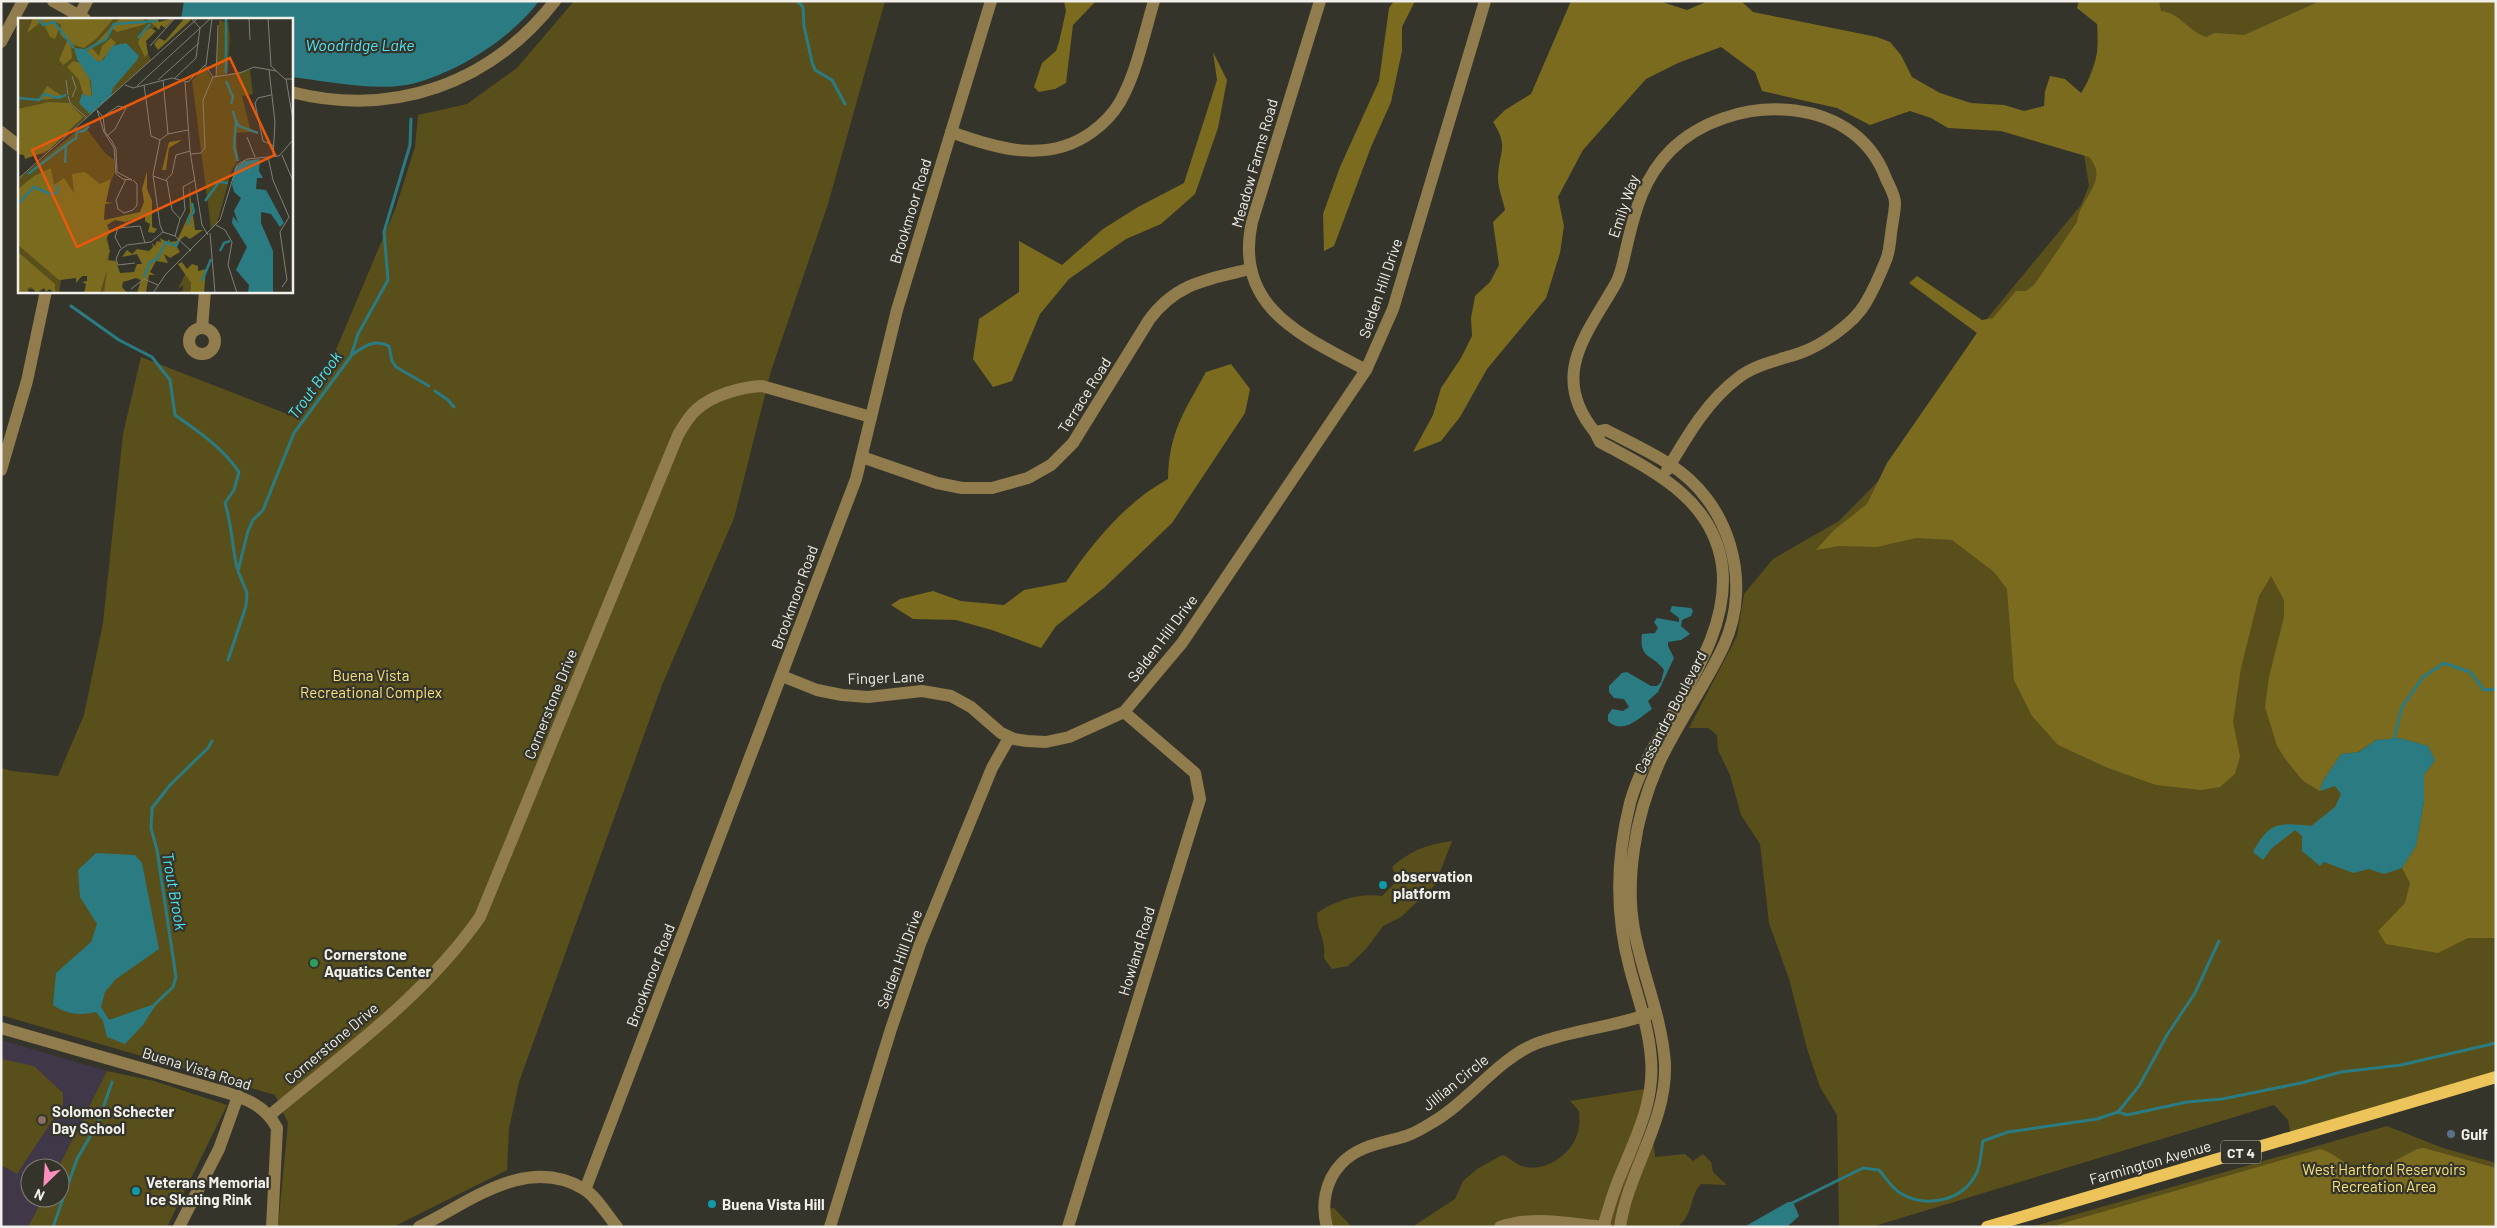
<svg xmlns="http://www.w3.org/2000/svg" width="2497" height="1228" font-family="Barlow,sans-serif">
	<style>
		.education { fill: #403748 }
		.green { fill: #594f1a }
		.forest { fill: #7a6b1e }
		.water { fill: #2b7b82 }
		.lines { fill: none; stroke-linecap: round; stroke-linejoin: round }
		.stream { stroke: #2b7b82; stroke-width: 3 }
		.minor { stroke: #907c4c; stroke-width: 12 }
		.major { stroke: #ecc459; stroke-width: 12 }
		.culture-dot { fill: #0f9aa8; stroke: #35342b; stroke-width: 2 }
		.leisure-dot { fill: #2e9e5b; stroke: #35342b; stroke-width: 2 }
		.education-dot { fill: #8d6e63; stroke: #35342b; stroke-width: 2 }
		.service-dot { fill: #5c6f8a; stroke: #35342b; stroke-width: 2 }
		.labels { text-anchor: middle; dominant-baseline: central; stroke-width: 4.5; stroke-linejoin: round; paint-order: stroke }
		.shield { fill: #35342b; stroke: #b8b7b0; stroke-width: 1 }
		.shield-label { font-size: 14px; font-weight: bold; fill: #f0efe9 }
		.street-label { font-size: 15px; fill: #f0efe9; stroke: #35342b }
		.park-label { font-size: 15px; fill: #f7e27b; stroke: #35342b }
		.poi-label { font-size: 15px; font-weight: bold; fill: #f0efe9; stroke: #35342b; text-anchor: start }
		.water-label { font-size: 16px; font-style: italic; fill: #4fe7f3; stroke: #35342b }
		.inset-river { fill: none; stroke: #2b7b82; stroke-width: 2.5 }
		.inset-road { fill: none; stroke: #807f77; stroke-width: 1 }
		.view { fill: #e8590c; fill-opacity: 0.15; stroke: #e8590c; stroke-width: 2.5 }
		.inset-edge { fill: none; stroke: #f0efe9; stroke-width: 2.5 }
	</style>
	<rect width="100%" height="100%" fill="#35342b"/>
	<path class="education" d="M1,1040L107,1071L58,1168H30V1198H43L28,1227H1Z"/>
	<g class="green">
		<path d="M574,1H885L828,204L771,371L734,518L662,685L519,1082L509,1129L507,1170L393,1227H278L288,1123L275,1095L1,1015V768L12,771L58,776L84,715L103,623L123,434L141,357L300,419L338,345L396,207L415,147L418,115L467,104L517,68Z"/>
		<path d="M2116,1H2496V1077L2291,1137L2288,1120L2274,1105L1871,1227H1839L1837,1115L1820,1087L1808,1052L1789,979L1769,923L1760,844L1741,815L1730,775L1718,750L1717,735L1708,728H1689L1737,636L1744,594L1773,559L1839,521L1896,463L1981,326L2081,205L2089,186L2077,111Z"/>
		<path d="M1452,841L1435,885L1401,917L1383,926L1366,949L1348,966L1332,969L1324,958C1326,938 1317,932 1317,913C1337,900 1358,893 1382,896L1398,880L1392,867C1413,849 1426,845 1452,841Z"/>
		<path d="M1,1059L34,1066L63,1093V1104L17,1174L1,1165Z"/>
		<path d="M107,1071L154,1081L227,1105L167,1227H28L43,1198H60V1168H58Z"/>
		<path d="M1651,1088L1636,1139L1654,1146L1655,1157L1685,1154L1693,1161L1703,1154L1711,1162L1713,1172L1727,1185L1701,1184C1688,1198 1695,1214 1677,1227H1412L1455,1199L1463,1181L1477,1169L1502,1155C1510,1157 1517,1166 1525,1167C1549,1172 1577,1150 1579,1126C1580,1121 1579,1116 1579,1111L1570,1101Z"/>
		<path d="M2387,1126L2443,1148L2496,1163V1227H2031Z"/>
		<path d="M1334,1208L1352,1227H1327L1322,1210Z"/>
	</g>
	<g class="forest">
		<path d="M1064,1H1096L1073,25L1066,83L1055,89L1039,92L1034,87L1042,63L1056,51L1059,42L1066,11Z"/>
		<path d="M1394,1H1415L1402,27V51L1391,102L1371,147L1334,246L1324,251L1323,214L1340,167L1379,81L1389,8Z"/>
		<path d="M1571,1H1659L1687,10L1708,1H1741L1753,12L1877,37L1890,42L1901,55L1912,77L1940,93L1971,103L2004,105L2024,111L2044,106L2045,91L2050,76L2065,79L2081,93C2097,68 2099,52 2097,24L2077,8L2079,1H2159L2161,11C2180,13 2187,30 2206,37L2215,33L2244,35L2320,1H2496V938H2468L2438,953L2386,944L2378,931L2405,903L2410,883L2402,868L2416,846L2424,802V775L2435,760L2428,746L2400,738L2376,740L2358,752L2341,754L2323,781L2320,791L2303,781L2286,760L2277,746L2265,707L2269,677L2284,617V600L2271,576L2259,596L2241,668L2233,722L2240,756L2235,774L2220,787L2201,790L2156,785L2108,768L2058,745L2032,716L2014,680L2007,589L1994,572L1952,540L1916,538L1877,547L1839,546L1816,550L1834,530L1867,504L1887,463L1977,333L1909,283L1917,276L1982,320L1993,318L2016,291H2026L2034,285L2077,222C2080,197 2110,181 2089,157L2001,131L1948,128L1931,118L1910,111L1870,125L1837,108L1762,91L1755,72L1721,47L1678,63L1646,79L1583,150L1558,197L1564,226L1560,253L1546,298L1487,369L1460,417L1441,441L1413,452L1433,415L1441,388L1461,358L1472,336L1471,318L1475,296L1490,282L1499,265L1493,222L1505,210C1503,200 1498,188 1498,179C1498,152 1510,148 1493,122L1505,110L1531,94Z"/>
		<path d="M1213,52L1227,80L1218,128L1195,194L1161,224L1126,239L1069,279L1040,314L1012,381L993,387L973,359L979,319L1019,292V241L1062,265L1103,229L1138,207L1184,183L1217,80Z"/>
		<path d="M1231,364L1250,389L1245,413L1172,523L1104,588L1056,626L1041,648L992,630L956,620L913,619L891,605L900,599L933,591L961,601L1004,605L1024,590L1066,582C1093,542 1126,502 1168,479C1169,432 1184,412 1206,372Z"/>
		<path d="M2424,1148L2496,1168V1227H2050L2320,1149C2329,1151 2336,1157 2344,1162C2374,1179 2390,1162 2417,1149Z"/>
	</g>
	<g class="water">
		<path d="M184,1H539C511,39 452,76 406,85C373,91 325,81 291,77V19H181Z"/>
		<path d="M1672,606L1691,608L1693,611L1691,616L1682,620L1681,626L1690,634L1681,640L1668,642V646L1674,658L1658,692L1648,701L1652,709C1640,717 1623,736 1608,721V715L1612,709L1623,711L1629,707L1624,699L1614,698L1609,692V686L1622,673L1627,672L1651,686H1657L1661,682L1664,670C1652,653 1639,660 1642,634L1655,633L1658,628L1654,622L1657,618L1679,622V618L1670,611Z"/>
		<path d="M2400,738L2428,746L2435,760L2424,775V802L2416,846L2402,868L2384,874L2369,869L2353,873L2324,862L2320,866L2302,851V836L2295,830L2271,849L2263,860L2253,852C2269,822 2279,822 2311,826L2335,807L2341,794L2335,786L2320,791L2323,781L2341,754L2359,752L2376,740Z"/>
		<path d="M96,853L135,855L142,863L159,949L116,979L105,992L101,1007L109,1020L157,1003L143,1025L125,1044L107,1037L103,1021L96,1012C80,1016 66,1014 53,1005L56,973L91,942L97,924L80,897L78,870Z"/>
		<path d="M1788,1202H1793L1799,1216L1787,1227H1744Z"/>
	</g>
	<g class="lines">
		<g class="stream">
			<path d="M797,1L803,7L804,26L812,62L815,70L832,80L845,104"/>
			<path d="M71,306L119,340L152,357L170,380L175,415C199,432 222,447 239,472L234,490L225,503C232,526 232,546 237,568"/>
			<path d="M353,354C366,345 375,339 389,346L392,361L396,367L429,386"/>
			<path d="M435,391L448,400L454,407"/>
			<path d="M228,660L246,606L247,593L238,571L248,531L253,520L263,510L294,433L351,356L358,334L388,280L384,232L410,145L411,119"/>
			<path d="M2393,742L2402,707L2423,677L2444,663L2470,672L2484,690L2496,689"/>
			<path d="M155,1004L173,987L176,977L157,850L151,828L152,808L170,785L208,748L212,741"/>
			<path d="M2118,1112L2127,1115L2187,1102L2222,1099L2301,1083L2341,1072L2401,1065L2496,1043"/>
			<path d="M1790,1204L1863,1168L1879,1170C1885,1177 1892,1188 1900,1193C1925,1208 1962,1202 1976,1174C1981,1165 1981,1151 1983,1141L2008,1132L2097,1119L2118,1112L2139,1086L2167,1035L2195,993L2219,941"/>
			<path d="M53,1227L77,1159L98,1123L112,1082"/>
		</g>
		<g class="minor">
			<path d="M53,1L85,19"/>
			<path d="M1320,1L1252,222C1233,308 1303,336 1366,370"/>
			<path d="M79,16L87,1"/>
			<path d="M1,42L23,1"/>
			<path d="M291,92C393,118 490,84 555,1"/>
			<path d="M1,132L19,146"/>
			<path d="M951,132C997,149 1048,164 1092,132C1103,124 1113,114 1120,102C1137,72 1144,34 1154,1"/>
			<circle cx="202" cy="341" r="13"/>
			<path d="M202,328L205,291"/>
			<path d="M1595,432C1548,375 1588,333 1616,283C1622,272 1624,257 1627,245C1635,210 1644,177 1671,150C1728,93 1852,91 1885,176C1888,184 1895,194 1895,203C1895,211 1893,219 1892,227C1890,238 1890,251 1886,260C1880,275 1873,291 1865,304C1854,323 1821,346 1800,353C1780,360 1756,364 1738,378C1707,401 1686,438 1667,470"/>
			<path d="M862,457L937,483L962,488H992L1028,478L1051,465L1073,443L1149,320C1176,283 1208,279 1250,269"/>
			<path d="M1,470L27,381L46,291"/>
			<path d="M782,676L817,690L842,695L868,697L922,691L951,696L971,707L1001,733L1014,739L1027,741L1046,742L1069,737L1124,712L1182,643L1366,370L1393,309L1485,1"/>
			<path d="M1,1028L221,1091C245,1098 265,1105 277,1128L272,1227"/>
			<path d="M270,1115C343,1054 424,997 480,917L678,435C683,427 688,417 696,410C712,395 741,387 762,386L871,417"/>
			<path d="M585,1190L856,479L897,310L991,1"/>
			<path d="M179,1227L219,1149L238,1096"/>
			<path d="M419,1227C469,1203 526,1154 584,1189C597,1197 607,1215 617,1227"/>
			<path d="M830,1227L891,1029L920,944L992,768L1009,738"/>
			<path d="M1068,1227L1200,799L1195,773L1124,712"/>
			<path d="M1327,1227C1321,1205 1325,1181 1341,1164C1358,1145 1384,1143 1406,1136C1415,1133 1425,1127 1433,1122C1468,1102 1498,1059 1535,1044C1572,1030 1614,1027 1652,1013"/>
			<path d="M1500,1227C1534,1215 1570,1224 1606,1227"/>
			<path d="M1603,1227C1608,1211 1612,1196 1618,1181C1634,1141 1655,1103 1651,1059C1649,1028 1638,999 1630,969C1615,914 1616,859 1630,803C1652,723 1733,650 1722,565C1712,498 1653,471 1600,442L1595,432L1606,430C1627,441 1649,451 1669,464C1729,501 1753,581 1724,645C1705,686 1678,722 1659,763C1647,790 1638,819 1634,849C1630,876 1629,902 1634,929C1642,974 1662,1017 1665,1064C1667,1122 1628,1171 1620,1227"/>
		</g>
		<path class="major" d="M1987,1227L2496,1077"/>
	</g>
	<g class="culture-dot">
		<circle cx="1383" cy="885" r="5"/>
		<circle cx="136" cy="1191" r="5"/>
		<circle cx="712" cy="1204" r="5"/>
	</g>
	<circle class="leisure-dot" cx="314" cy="963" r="5"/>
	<circle class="education-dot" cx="42" cy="1120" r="5"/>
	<circle class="service-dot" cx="2451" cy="1134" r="5"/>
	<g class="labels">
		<rect class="shield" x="2221" y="1140.5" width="40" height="23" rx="4"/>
		<g class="shield-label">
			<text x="2241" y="1152">CT 4</text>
		</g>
		<g class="street-label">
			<text transform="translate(1254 163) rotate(-74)">Meadow Farms Road</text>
			<text transform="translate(1623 206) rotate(-71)">Emily Way</text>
			<text transform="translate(910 211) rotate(-73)">Brookmoor Road</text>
			<text transform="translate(1380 288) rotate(-71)">Selden Hill Drive</text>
			<text transform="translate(1084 395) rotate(-58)">Terrace Road</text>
			<text transform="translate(794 597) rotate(-70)">Brookmoor Road</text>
			<text transform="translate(1162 638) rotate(-53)">Selden Hill Drive</text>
			<text transform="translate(886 677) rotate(-2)">Finger Lane</text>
			<text transform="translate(550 704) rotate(-68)">Cornerstone Drive</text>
			<text transform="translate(1670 712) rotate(-62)">Cassandra Boulevard</text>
			<text transform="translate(1136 951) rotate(-73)">Howland Road</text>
			<text transform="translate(899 959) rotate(-70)">Selden Hill Drive</text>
			<text transform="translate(650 975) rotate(-69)">Brookmoor Road</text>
			<text transform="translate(331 1043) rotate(-40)">Cornerstone Drive</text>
			<text transform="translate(197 1068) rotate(17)">Buena Vista Road</text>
			<text transform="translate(1455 1082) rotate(-39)">Jillian Circle</text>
			<text transform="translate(2150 1162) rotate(-16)">Farmington Avenue</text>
		</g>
		<g class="park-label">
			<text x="371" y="675">Buena Vista<tspan x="371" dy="17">Recreational Complex</tspan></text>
			<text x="2384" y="1169">West Hartford Reservoirs<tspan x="2384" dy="17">Recreation Area</tspan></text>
		</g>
		<g class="poi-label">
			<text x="1393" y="876">observation<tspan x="1393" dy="17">platform</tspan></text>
			<text x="324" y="954">Cornerstone<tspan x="324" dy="17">Aquatics Center</tspan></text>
			<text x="52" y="1111">Solomon Schecter<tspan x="52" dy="17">Day School</tspan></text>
			<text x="2461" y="1134">Gulf</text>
			<text x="146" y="1182">Veterans Memorial<tspan x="146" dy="17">Ice Skating Rink</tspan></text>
			<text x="722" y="1204">Buena Vista Hill</text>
		</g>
		<g class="water-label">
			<text x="360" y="44">Woodridge Lake</text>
			<text transform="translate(314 385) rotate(-54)">Trout Brook</text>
			<text transform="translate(175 891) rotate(80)">Trout Brook</text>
		</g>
	</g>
	<g transform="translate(18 18)">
		<rect width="275" height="275" fill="#35342b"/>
		<path d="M0,0H139L141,3L125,25L133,42L26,136L10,137L0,136ZM201,2L210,5L212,19L209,56L198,58ZM187,48L193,59L232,52L235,76L224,78L233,114L218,115L220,143L214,151L199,205L193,210L174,63ZM66,107L87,135L96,142L97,154L90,170L85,199L91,227V258L109,275H73L70,257L43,262L41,275H37V268L0,273V161ZM167,256L173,265L172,275H160L165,272V267L160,271Z" fill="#594f1a"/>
		<path d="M15,0H96L79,20L66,30L53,26L54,40L45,47L41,42L49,23L42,16L43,7L36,3L41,11L37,21L32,19L24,3L9,15ZM128,0H139L141,4L156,0L147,10L143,7L141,12ZM171,0L173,2L140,32L136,26L141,20L147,23L165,2ZM101,1H125L128,6L99,14L95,11L85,24L76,27ZM132,10L138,13L128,23L130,36L127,39L120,25L124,15ZM93,20L98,25L83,43L79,44L68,34L74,30L81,38L84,28ZM55,43L62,45L71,58L74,80L65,76L61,62L49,49ZM29,68L43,77V80L21,82ZM31,84L51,85L65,99L31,132L7,141L6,137L0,136V91ZM164,122L151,130L148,152H144L151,124ZM33,150L36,167L46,160L56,175L54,156L67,154L82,166L93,161L88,184L95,185L87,186L86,202L122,194L126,184L124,171L129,153V171L134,183V209L139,211L136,215L130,214L132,206L127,203V198L107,204L97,202L89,207L92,214L88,221L92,233L89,242L98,243L102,255L116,254L119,246H124L119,236L104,239L109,232L114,236L119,231L131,233L135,229L134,225L137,228L139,223L143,224L142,220L149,224L151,221L152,224L159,223L172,194L171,168L177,212H185L172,221L167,218L162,222L159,229L162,234L152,240L146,236L150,245L138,243L132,254L137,257H131L128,274L119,275L123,262L118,260L105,264L104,269L109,275H86L89,252L82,275H66L68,266L64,264L69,263V258H64L58,265V260L41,262L0,227V171L16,158ZM0,234L37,266V275L31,271L28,274L26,270L19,275L13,269L9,271L12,275H0ZM164,244L169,251L174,246L180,248V253L188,251L186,275H172L173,265L160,246Z" fill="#7a6b1e"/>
		<path d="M108,25L121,38L119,42L95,70L93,78L72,96L61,85L64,76L74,79L73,63L59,41L56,30L67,31L80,44L86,41L94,28ZM242,141L241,153L245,160H239L238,171L248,172L266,205L262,209L253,196L243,194V205L255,233V275H230L231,267L218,252L229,229L214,205L215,198L220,205L216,193L223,180L216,174L214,167L217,150L226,143Z" fill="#2b7b82"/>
		<path class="inset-river" d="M24,0L22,3L25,7L36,4L56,30M208,0V55M120,20L132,6M68,32L88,21L96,6L139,3M208,63L215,79L213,86M0,80L21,82L26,76L40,80L48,77M215,93L218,104L216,129L220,143M218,102L221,108L240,115M47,145L48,127L58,120L59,114L66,113L71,108M10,156L48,127M187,183L201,164L210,165M0,186L16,169L32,176L39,175L40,167M170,207L171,200L176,194L174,185M202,233L206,225L212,223M126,259L132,244L139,241L148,224L158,228L160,223M184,263L193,241"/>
		<path class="inset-road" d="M231,0L232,22M250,0L253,48L267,61H275M132,28L157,0M188,47L194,0M251,52L257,104L255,139M195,59L222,55L236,49L258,53M198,59L200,7M157,60L178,40L182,10L173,0M268,61L275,102M48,62L50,77M140,62L181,25M145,62L150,116M167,64L172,133L184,207L190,217M107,67L115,70L154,60L170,64L187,47L195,59M126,67L133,118L142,122M119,68L193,0M253,77L240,80L237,85L245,123L256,128M50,78L52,85L69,100M54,79L58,70L54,58M79,92L85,99L87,114L94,123L98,131L99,154L114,162L105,161L98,156L96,130L86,114ZM83,100L100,88L108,90L97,111L89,118M150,116L142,122L135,157L142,207L145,214L157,218L173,233M150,116L170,112M229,119L237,139M173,136L183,135L187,130L185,82L195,59M264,137L275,163M250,139L255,162L271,199L262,214L269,262L264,269M135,158L149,163L154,192L162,201L157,218M0,161L180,0M108,161L98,182L100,191L106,195L115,192L119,187V166L115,162M148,162L154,156L158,137L172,133M162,201L167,192L165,169L177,162M198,207L207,212L214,224L210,247L219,275M192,215L197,275M103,230L97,219L100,210L122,208L127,225M117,245L100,247L98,241L102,232L109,227L133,224L145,214M113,271L126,261L140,267M135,275L148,256L202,202L219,147L229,141L261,138L275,122"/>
		<path class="view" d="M212,40L257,137L59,229L14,132Z"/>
		<rect width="275" height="275" class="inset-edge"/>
	</g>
	<rect width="2497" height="1228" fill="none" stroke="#f0efe9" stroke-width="5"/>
	<g transform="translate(45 1183) rotate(205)"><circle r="24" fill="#35342b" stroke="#807f77"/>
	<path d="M0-4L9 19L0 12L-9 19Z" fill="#fe8ebd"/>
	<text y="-8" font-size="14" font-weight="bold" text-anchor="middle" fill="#f0efe9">N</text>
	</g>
</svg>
